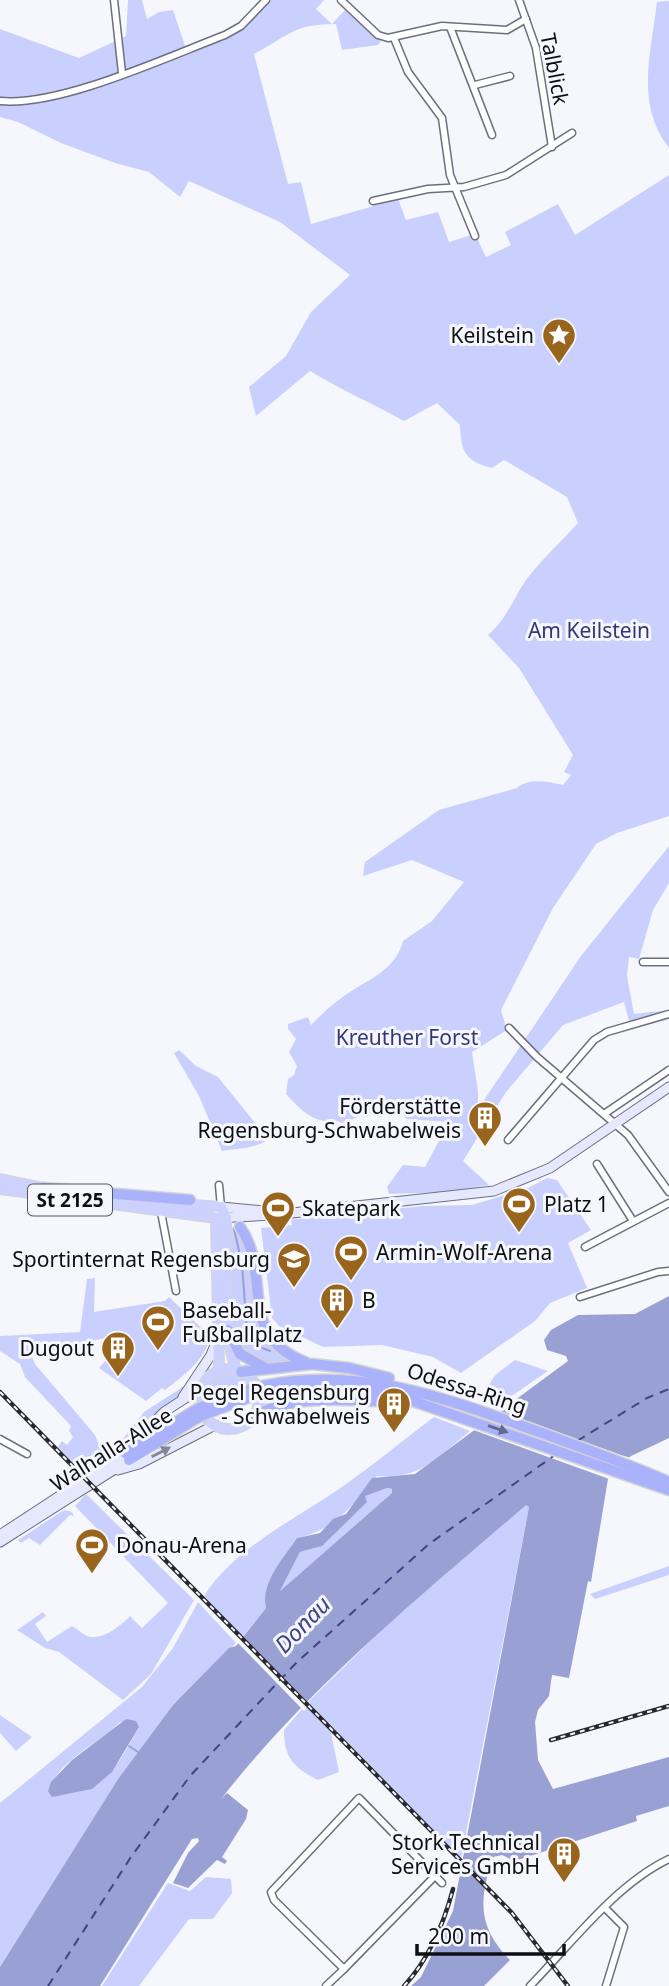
<svg xmlns="http://www.w3.org/2000/svg" width="669" height="1986" font-family="'Noto Sans',sans-serif">
	<style>
		.green { fill: #cad0fe; fill-rule: evenodd }
		.water { fill: #99a0d4; fill-rule: evenodd }
		.pier { fill: #f5f7fd }
		.lines { fill: none; stroke-linecap: round; stroke-linejoin: round }
		.stream { stroke: #99a0d4; stroke-width: 2 }
		.ferry { stroke: #414485; stroke-width: 2; stroke-dasharray: 9 7; stroke-linecap: butt }
		.street-casing { stroke: #6d6f7e; stroke-width: 9 }
		.secondary-casing { stroke: #6d6f7e; stroke-width: 11 }
		.primary-casing { stroke: #d4d4d5; stroke-width: 12 }
		.highway-casing { stroke: #d4d4d5; stroke-width: 13 }
		.street { stroke: #fff; stroke-width: 6 }
		.secondary { stroke: #e6e8fe; stroke-width: 9 }
		.primary { stroke: #ccd1fd; stroke-width: 10 }
		.highway { stroke: #aab2fb; stroke-width: 10 }
		.rail-casing { stroke: #28292f; stroke-width: 4.5 }
		.rail { stroke: #f5f7fd; stroke-width: 2; stroke-dasharray: 5; stroke-linecap: butt }
		.highway-bridge-casing { stroke: #d4d4d5; stroke-width: 13; stroke-linecap: butt }
		.highway-bridge { stroke: #aab2fb; stroke-width: 10 }
		.oneway { fill: #646994 }
		.oneway2 { fill: #858695 }
		.labels { text-anchor: middle; dominant-baseline: central; stroke-width: 6; stroke-linejoin: round; paint-order: stroke }
		.shield { fill: #f5f7fd; stroke: #53555b; stroke-width: 2 }
		.shield-label { font-size: 19px; font-weight: bold; fill: #0e0f15 }
		.street-label { font-size: 21px; fill: #0e0f15; stroke: #f5f7fd }
		.poi-label { font-size: 21px; fill: #0e0f15; stroke: #f5f7fd; text-anchor: end }
		.park-label { font-size: 21px; fill: #353676; stroke: #f5f7fd }
		.water-label { font-size: 23px; font-style: italic; fill: #414485; stroke: #f5f7fd }
	</style>
	<rect width="100%" height="100%" fill="#f5f7fd"/>
	<g class="green">
		<path d="M128,0H142L147,19L159,12L173,10L185,46L225,32L239,23L240,28L267,0H324L316,9L332,24L345,10L381,41L378,45L342,50L336,24C293,24 290,35 254,54L288,184L301,182L311,224L398,199L406,220L438,212L449,242L475,234L486,257L511,245L505,232L558,204L575,235L669,175V816L617,833L596,844L553,908L501,1010L507,1030L472,1052L478,1091V1109L581,956L669,846V883L653,910L639,959L629,957L627,976L634,1014L669,1010L629,1021L624,1002L563,1025L506,1092L463,1161L489,1185L447,1192L389,1194L387,1187L403,1165L425,1167L449,1122L406,1119L398,1103L342,1123C335,1120 333,1122 325,1121C310,1120 296,1105 286,1094L288,1079L294,1075L297,1066L289,1052L296,1039L288,1029V1024L308,1017L311,1025C320,1016 330,1006 340,999C364,980 394,974 403,941L432,921L464,882L412,860L363,876L365,862L439,810L517,788C529,777 549,782 563,785L571,775L564,772L573,755L519,668L488,635C506,620 513,599 526,580C542,559 561,542 578,523L567,497L504,460L492,468C465,461 461,452 460,425L437,403L404,421C372,403 341,390 310,371L256,416L249,387L286,356L311,312L350,275L280,222L189,181L180,197L149,172L115,163L61,143L18,122L0,117V29L79,58L126,36Z"/>
		<path d="M669,1V148C635,104 651,53 657,2Z"/>
		<path d="M179,1050L196,1066L218,1077L268,1139C257,1149 237,1148 222,1151L199,1096L174,1053Z"/>
		<path d="M547,1178L557,1180L591,1230L568,1243L587,1288L550,1303L535,1321L461,1373L433,1357L382,1345L323,1347L279,1326L272,1318L261,1228L292,1225L291,1220L297,1219L422,1206L472,1205L528,1188Z"/>
		<path d="M230,1227H236L245,1241L260,1324L301,1362C285,1362 267,1366 253,1359C220,1345 230,1258 230,1227Z"/>
		<path d="M95,1278L94,1312L165,1301L169,1297L210,1336C206,1360 183,1376 165,1390L162,1388L146,1401L99,1368L130,1334L30,1351L35,1364L95,1435L100,1448L87,1462L88,1468L83,1473L58,1447L62,1441L67,1445L73,1437L69,1431L71,1426L25,1377L20,1364L0,1351V1336L80,1332L87,1279Z"/>
		<path d="M515,1360L548,1371L500,1404L490,1401C484,1379 498,1373 515,1360Z"/>
		<path d="M233,1371L252,1383L204,1401C204,1385 217,1371 233,1371Z"/>
		<path d="M192,1381L182,1395L153,1416L131,1441L95,1466L102,1455L123,1439L144,1412Z"/>
		<path d="M434,1417L470,1431C436,1458 423,1479 377,1476C353,1505 335,1530 297,1538C285,1555 260,1586 266,1608L243,1637L204,1596C235,1548 292,1521 339,1489C371,1467 402,1441 434,1417Z"/>
		<path d="M387,1488L392,1489V1493L280,1591L300,1552L319,1547L368,1493Z"/>
		<path d="M86,1494L194,1600L151,1674L123,1700L59,1652L45,1648L17,1630L43,1612L46,1616L35,1624L47,1642L72,1626C77,1628 82,1634 87,1636C103,1641 120,1626 130,1616L142,1628L168,1603L75,1506Z"/>
		<path d="M526,1504L529,1507L461,1859L329,1723L339,1772L318,1780C294,1768 284,1758 284,1730L308,1702L391,1621Z"/>
		<path d="M64,1510L72,1512L74,1516L70,1515L40,1545L29,1538L21,1543L18,1540Z"/>
		<path d="M669,1566V1575L595,1599L590,1594Z"/>
		<path d="M198,1602L236,1643L173,1705L118,1779L0,1967V1803L142,1687L173,1648ZM120,1722L139,1727C110,1779 108,1787 48,1791C60,1759 97,1745 120,1722Z"/>
		<path d="M0,1715L32,1737L16,1751L0,1733Z"/>
		<path d="M206,1877L231,1879L232,1893L213,1919H189L139,1986H102L168,1883L190,1891Z"/>
	</g>
	<g class="water">
		<path d="M669,1296V1438L631,1456L608,1479L591,1582L588,1581L569,1678L552,1675L549,1696L538,1710L535,1722L538,1760L553,1789L669,1757V1806L636,1816L637,1821L515,1861L502,1855L493,1857C479,1900 477,1926 510,1960L484,1986H411L421,1977L453,1911L529,1507L526,1505C419,1597 308,1688 221,1799L227,1793L248,1810L246,1819L222,1857L227,1861L225,1864L217,1860L188,1888L173,1883L188,1853L199,1841L198,1838L192,1839L100,1986H0V1967L118,1779L173,1705L229,1648L236,1646L266,1608C260,1584 284,1557 297,1538L320,1533L333,1519L346,1514L372,1478L415,1474L568,1361L566,1356L547,1350L544,1340L551,1330L578,1315L635,1314ZM387,1488L392,1489V1493L280,1591L300,1552L322,1546L367,1502L365,1496Z"/>
		<path d="M126,1719L136,1721L139,1727L112,1772L92,1789L52,1797L48,1791L51,1782L72,1760Z"/>
	</g>
	<g class="pier">
		<path d="M495,1409L621,1455L634,1459L612,1480L468,1428Z"/>
		<path d="M242,1635L310,1704L304,1711L236,1641Z"/>
	</g>
	<g class="lines">
		<g class="stream">
			<path d="M234,1229L242,1264L247,1331L254,1345L270,1351"/>
			<path d="M129,1746L138,1752"/>
		</g>
		<g class="ferry">
			<path d="M577,1441L647,1398L669,1389"/>
			<path d="M48,1986L131,1857L190,1776L297,1662L429,1544L555,1455"/>
		</g>
		<g class="street-casing">
			<g id="street">
				<path d="M114,0L122,73"/>
				<path d="M341,0L378,35L388,38L442,26L507,30L526,19"/>
				<path d="M519,0L536,48L552,147"/>
				<path d="M450,27L492,135"/>
				<path d="M394,38L408,72L442,118L450,175L475,236"/>
				<path d="M475,85L510,76"/>
				<path d="M0,101C59,107 167,57 225,35L241,26L266,0"/>
				<path d="M373,201L428,189L464,187L506,175L572,133"/>
				<path d="M643,962H669"/>
				<path d="M509,1028L537,1057L628,1135L669,1192"/>
				<path d="M604,1114L669,1070"/>
				<path d="M508,1140L594,1040L607,1032L669,1014"/>
				<path d="M597,1164L633,1221"/>
				<path d="M219,1185L221,1207"/>
				<path d="M161,1212L176,1291"/>
				<path d="M585,1247L669,1203"/>
				<path d="M580,1297L658,1272L669,1271"/>
				<path d="M0,1439L27,1454"/>
				<path d="M606,1909L624,1927L606,1986"/>
				<path d="M344,1969L435,1876"/>
				<path d="M326,1986L344,1969L274,1900L271,1892L359,1798L442,1883"/>
				<path d="M530,1986C571,1944 616,1884 669,1859"/>
			</g>
		</g>
		<g class="secondary-casing">
			<g id="secondary">
				<path d="M286,1213L221,1207L216,1218L274,1215L494,1191L550,1168L669,1087"/>
				<path d="M183,1397L211,1355L217,1340"/>
				<path d="M118,1470L139,1464L215,1425"/>
				<path d="M0,1535L125,1453L164,1412L201,1388"/>
				<path d="M0,1542L129,1460"/>
			</g>
		</g>
		<g class="primary-casing">
			<g id="primary">
				<path d="M0,1179L48,1189"/>
				<path d="M0,1189L216,1218L219,1371"/>
				<path d="M122,1200L221,1207L226,1218L228,1341L236,1370"/>
				<circle cx="229" cy="1399" r="30"/>
			</g>
		</g>
		<g class="highway-casing">
			<g id="highway">
				<path d="M43,1188L190,1200"/>
				<path d="M240,1227C273,1274 235,1335 305,1362"/>
				<path d="M228,1330L240,1354L264,1367"/>
				<path d="M241,1372L312,1364L349,1368L389,1378"/>
				<path d="M262,1386C357,1366 440,1396 528,1428C575,1445 623,1462 669,1482"/>
				<path d="M264,1393L337,1387L393,1394L669,1490"/>
				<path d="M208,1404L245,1390"/>
				<path d="M211,1412L247,1398"/>
				<path d="M252,1418C292,1391 361,1401 408,1403"/>
				<path d="M125,1453L194,1411"/>
				<path d="M129,1460L197,1418"/>
			</g>
		</g>
		<use href="#street" class="street"/>
		<use href="#secondary" class="secondary"/>
		<use href="#primary" class="primary"/>
		<use href="#highway" class="highway"/>
		<g class="rail-casing">
			<g id="rail">
				<path d="M0,1392L512,1913L568,1986"/>
				<path d="M551,1740L669,1706"/>
				<path d="M404,1986C429,1959 444,1923 453,1889"/>
			</g>
		</g>
		<use href="#rail" class="rail"/>
		<g class="highway-bridge-casing">
			<g id="highway-bridge">
				<path d="M245,1390L262,1386"/>
				<path d="M247,1398L264,1393"/>
				<path d="M194,1411L208,1404"/>
				<path d="M197,1418L211,1412"/>
			</g>
		</g>
		<use href="#highway-bridge" class="highway-bridge"/>
	</g>
	<defs><path id="oneway-solid" d="M-6-.8H1V-3.2L6.5 0L1 3.2V.8H-6Z" transform="scale(1.75)"/></defs>
	<use class="oneway" href="#oneway-solid" transform="translate(498 1429) rotate(19)"/>
	<use class="oneway2" href="#oneway-solid" transform="translate(161 1452) rotate(-27)"/>
	<defs>
		<g id="sight-pin" transform="scale(1.75)"><path d="M0 17L-7.5 6A9.5 9.5 0 1 1 7.5 6Z" fill="#99641c" stroke="#f5f7fd"/><path d="M0-6L1.8-2.2L6-1.7L2.9 1.2L3.7 5.4L0 3.3L-3.7 5.4L-2.9 1.2L-6-1.7L-1.8-2.2Z" fill="#fff"/></g>
		<g id="building-pin" transform="scale(1.75)"><path d="M0 17L-7.5 6A9.5 9.5 0 1 1 7.5 6Z" fill="#99641c" stroke="#f5f7fd"/><path d="M-4-6H4V6H1V3H-1V6H-4ZM-2.5-4.3h1.7v1.8h-1.7ZM.8-4.3h1.7v1.8H.8ZM-2.5-1h1.7V.8h-1.7ZM.8-1h1.7V.8H.8Z" fill="#fff"/></g>
		<g id="stadium-pin" transform="scale(1.75)"><path d="M0 17L-7.5 6A9.5 9.5 0 1 1 7.5 6Z" fill="#99641c" stroke="#f5f7fd"/><path d="M0-5a6.5 5 0 1 0 0 10a6.5 5 0 1 0 0-10ZM-3.5-1.8h7v3.6h-7Z" fill="#fff"/></g>
		<g id="school-pin" transform="scale(1.75)"><path d="M0 17L-7.5 6A9.5 9.5 0 1 1 7.5 6Z" fill="#99641c" stroke="#f5f7fd"/><path d="M0-5L7-2L0 1L-7-2ZM-4 1L0 2.5L4 1V4Q0 6-4 4Z" fill="#fff"/></g>
	</defs>
	<g fill-rule="evenodd">
		<use href="#sight-pin" x="559" y="335"/>
		<use href="#building-pin" x="485" y="1118"/>
		<use href="#stadium-pin" x="519" y="1204"/>
		<use href="#stadium-pin" x="278" y="1208"/>
		<use href="#stadium-pin" x="351" y="1252"/>
		<use href="#school-pin" x="294" y="1259"/>
		<use href="#building-pin" x="337" y="1300"/>
		<use href="#stadium-pin" x="158" y="1322"/>
		<use href="#building-pin" x="118" y="1348"/>
		<use href="#building-pin" x="394" y="1404"/>
		<use href="#stadium-pin" x="92" y="1545"/>
		<use href="#building-pin" x="564" y="1854"/>
	</g>
	<g class="labels">
		<rect class="shield" x="28" y="1184.5" width="84" height="31" rx="5"/>
		<g class="shield-label">
			<text x="70" y="1200">St 2125</text>
		</g>
		<g class="street-label">
			<text transform="translate(555 69) rotate(79)">Talblick</text>
			<text transform="translate(467 1388) rotate(18)">Odessa-Ring</text>
			<text transform="translate(111 1449) rotate(-32)">Walhalla-Allee</text>
		</g>
		<g class="poi-label">
			<text x="534" y="335">Keilstein</text>
			<text x="461" y="1106">Förderstätte<tspan x="461" dy="24">Regensburg-Schwabelweis</tspan></text>
			<text x="544" y="1204" text-anchor="start">Platz 1</text>
			<text x="302" y="1208" text-anchor="start">Skatepark</text>
			<text x="376" y="1252" text-anchor="start">Armin-Wolf-Arena</text>
			<text x="270" y="1259">Sportinternat Regensburg</text>
			<text x="362" y="1300" text-anchor="start">B</text>
			<text x="182" y="1310" text-anchor="start">Baseball-<tspan x="182" dy="24">Fußballplatz</tspan></text>
			<text x="94" y="1348">Dugout</text>
			<text x="370" y="1392">Pegel Regensburg<tspan x="370" dy="24">- Schwabelweis</tspan></text>
			<text x="116" y="1545" text-anchor="start">Donau-Arena</text>
			<text x="540" y="1842">Stork Technical<tspan x="540" dy="24">Services GmbH</tspan></text>
		</g>
		<g class="park-label">
			<text x="589" y="630">Am Keilstein</text>
			<text x="407" y="1037">Kreuther Forst</text>
		</g>
		<g class="water-label">
			<text transform="translate(302 1624) rotate(-46)">Donau</text>
		</g>
	</g>
	<path d="M417 1944v10h147v-10" fill="none" stroke="#0e0f15" stroke-width="3.5"/>
	<text x="428" y="1944" font-size="21" fill="#0e0f15" stroke="#f5f7fd" stroke-width="5" paint-order="stroke">200 m</text>
</svg>
